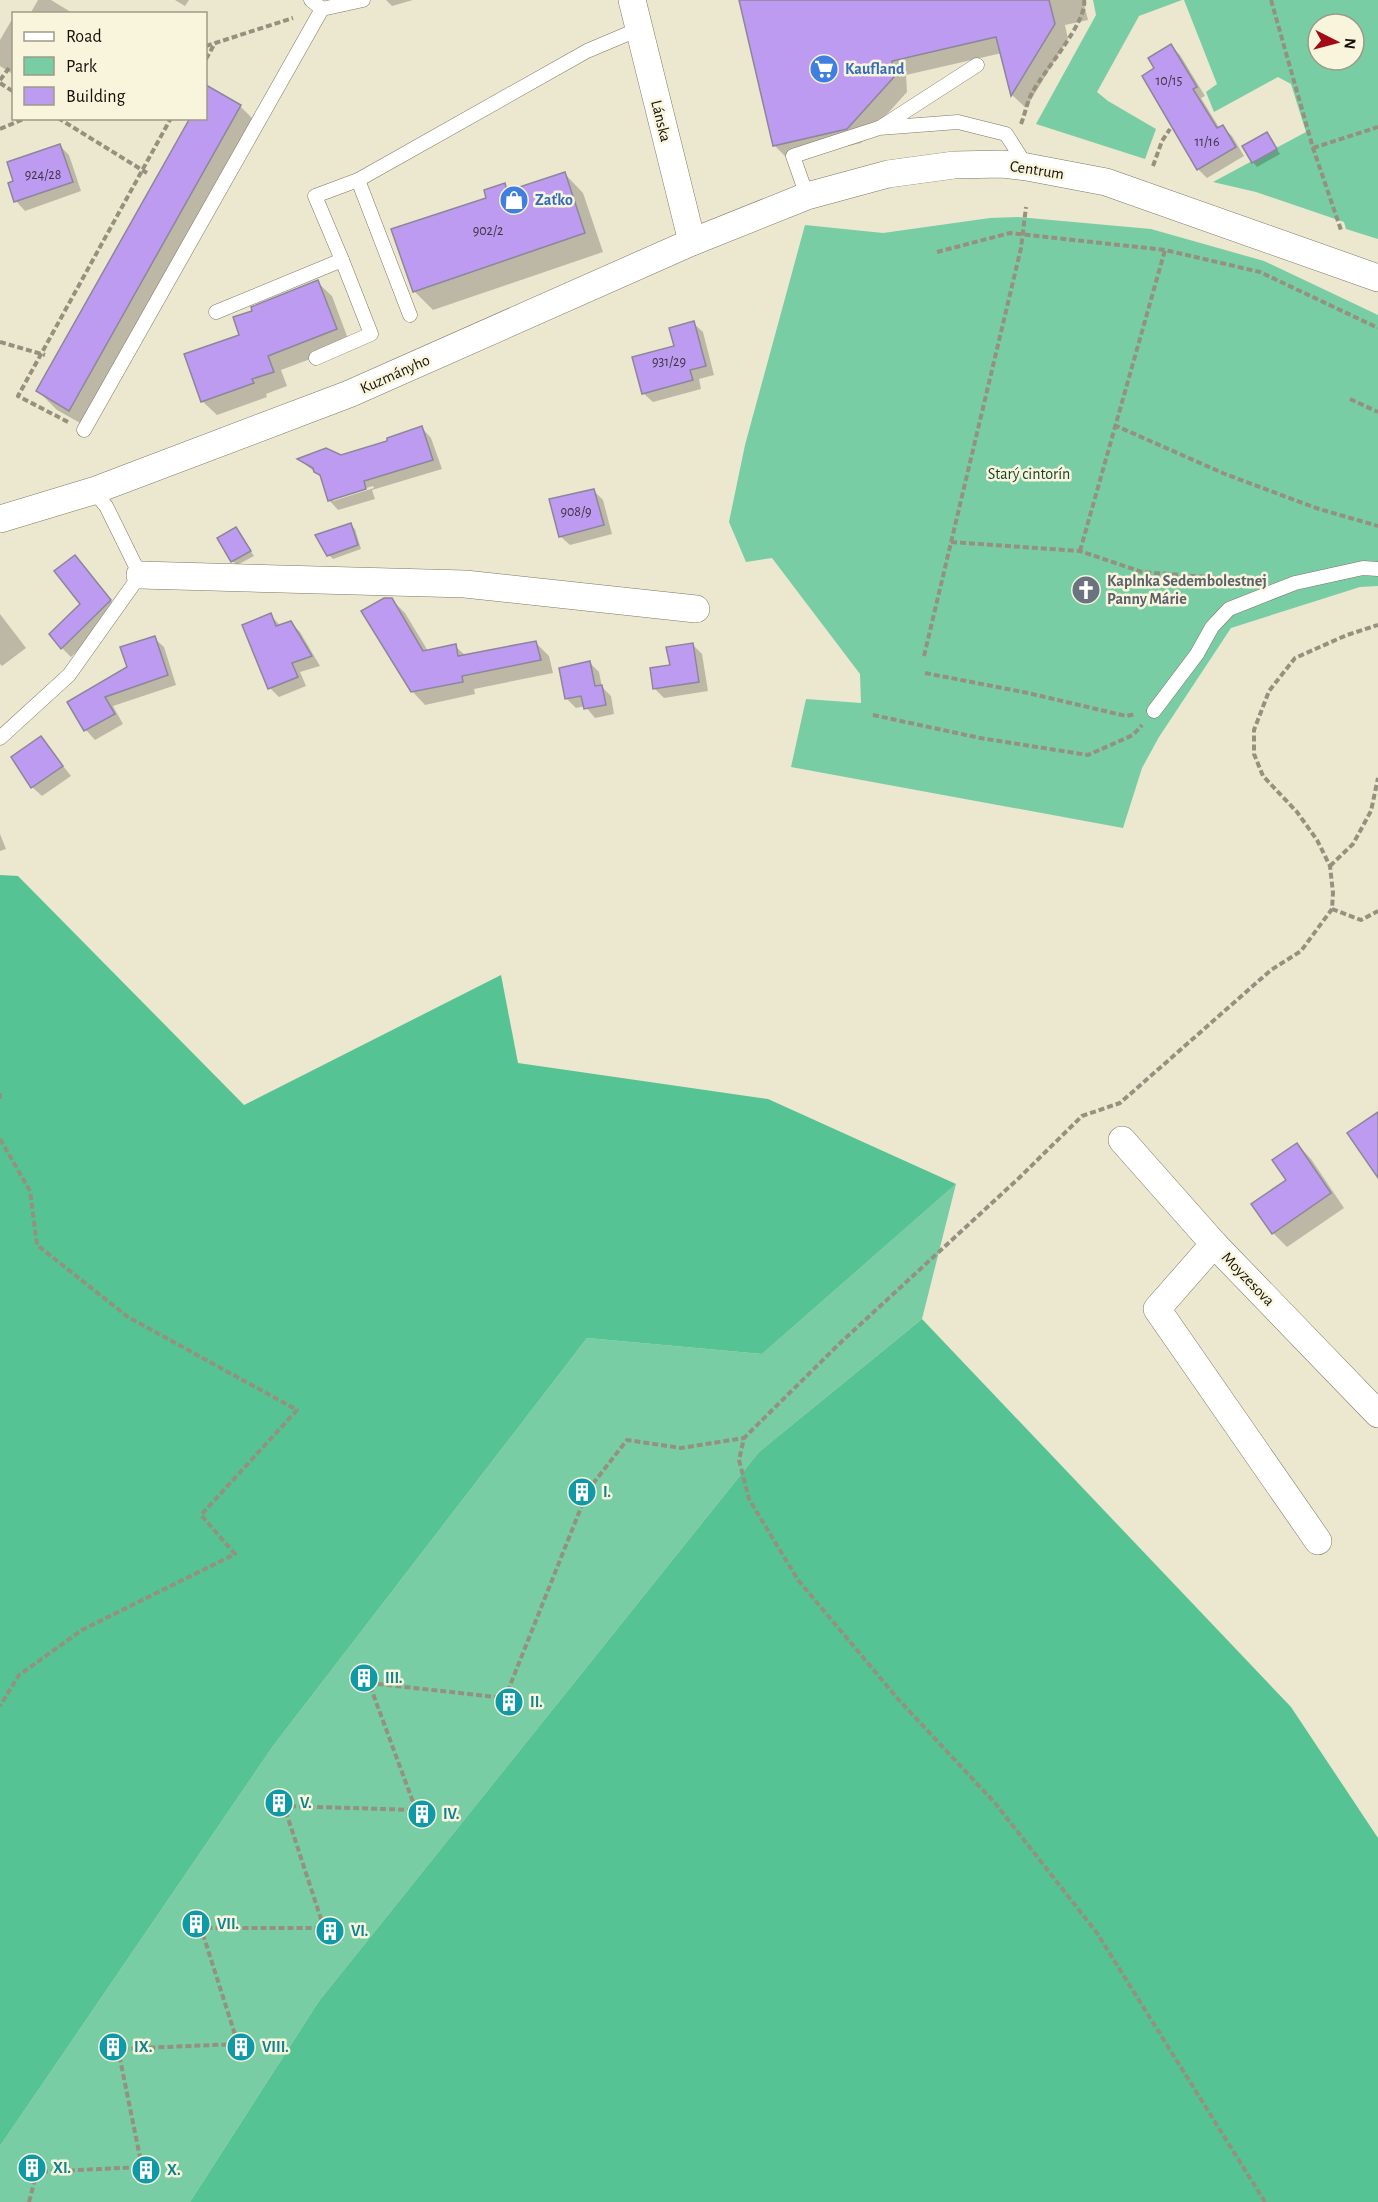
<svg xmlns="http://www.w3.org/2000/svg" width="1378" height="2202" font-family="'Alegreya Sans',sans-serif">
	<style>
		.green { fill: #79cda4; fill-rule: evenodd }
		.forest { fill: #55c393 }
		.shadow { fill: #0003; fill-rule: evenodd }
		.building { fill: #bd9bf0; stroke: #8d869b; stroke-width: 1.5 }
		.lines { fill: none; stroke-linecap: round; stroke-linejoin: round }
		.lane-casing { stroke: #7d7963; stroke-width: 15 }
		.street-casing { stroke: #7d7963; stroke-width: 28 }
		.path { stroke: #94917f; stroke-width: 4; stroke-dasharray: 6 3; stroke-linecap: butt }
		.lane { stroke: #fff; stroke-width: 14 }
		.street { stroke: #fff; stroke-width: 27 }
		.labels { text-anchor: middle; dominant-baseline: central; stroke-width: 5; stroke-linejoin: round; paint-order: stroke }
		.number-label { font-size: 14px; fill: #3e3443 }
		.shop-label { font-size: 16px; font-weight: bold; fill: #366cbe; stroke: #f9f5dc; text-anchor: start }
		.street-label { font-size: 16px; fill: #131109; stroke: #f9f5dc }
		.park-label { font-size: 16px; fill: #14432f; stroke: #f9f5dc }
		.worship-label { font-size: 16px; font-weight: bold; fill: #5b616d; stroke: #f9f5dc; text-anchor: start }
		.culture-label { font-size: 16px; font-weight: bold; fill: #0d838f; stroke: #f9f5dc; text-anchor: start }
	</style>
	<rect width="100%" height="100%" fill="#ece7cf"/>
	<g class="green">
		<path d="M1093,0H1182L1139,16L1097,92L1108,101L1156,129L1145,159L1036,124L1096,15Z"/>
		<path d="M1184,0H1378V239L1346,229L1344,222L1256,192L1213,182L1306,132L1291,84L1278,77L1214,112L1206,92L1217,84ZM1318,24H1354V60H1318Z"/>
		<path d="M1018,217L1151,229L1264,261L1378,315V586L1360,587L1231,628L1159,737L1142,768L1123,828L791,767L806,699L861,703L860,674L772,558L746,562L729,522L745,445L805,225L883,233L990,218Z"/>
		<path d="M956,1184L922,1319L759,1452L319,2001L190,2202H0V2146L273,1746L587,1338L762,1354Z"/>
	</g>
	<g class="forest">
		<path d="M0,875L18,876L244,1105L501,975L518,1063L768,1099L956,1184L762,1354L587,1338L273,1746L0,2146Z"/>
		<path d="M922,1319L1291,1707L1378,1838V2202H190L319,2001L759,1452Z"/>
	</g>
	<g class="shadow">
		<path d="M38,0H51L74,14H30Z"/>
		<path d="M175,0H189L185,6Z"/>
		<path d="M386,0H413L392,6Z"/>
		<path d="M741,0H1083L1088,20L1065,25L1068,39L1026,108L1012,95L1002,53L906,75L907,92L861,143L789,160L775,146Z"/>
		<path d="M14,16V75L0,66V40Z"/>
		<path d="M1171,46L1180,55L1205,96L1201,98L1220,129L1223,127L1232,136L1244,156L1207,178L1198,169L1156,68Z"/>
		<path d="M208,88L241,107L260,126L89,428L57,410L38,391L206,118V92Z"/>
		<path d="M1267,134L1280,154L1257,167L1253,162Z"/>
		<path d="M60,146L69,155L81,191L25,211L16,201L10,184Z"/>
		<path d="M564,173L583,193L603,252L433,310L414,291L488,199L504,185L511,191Z"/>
		<path d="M317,282L332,296L350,344L281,370L287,386L266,394L267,397L217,415L202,401L254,312Z"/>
		<path d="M693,323L703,332L714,375L699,379L701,389L653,402L643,393Z"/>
		<path d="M422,428L431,438L442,469L372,490L375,499L338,510L329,500L322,478L300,460L341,456L389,442ZM373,486L374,488L333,501V498Z"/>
		<path d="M593,490L603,500L612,534L570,545L560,536Z"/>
		<path d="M350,525L355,529L361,549L333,559L329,555Z"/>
		<path d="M236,529L254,556L237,565L232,561Z"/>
		<path d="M75,557L119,610L71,657L62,648L82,604Z"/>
		<path d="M391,599L405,613L428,651L455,646L466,656L536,643L549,656L553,673L474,689L475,694L425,705L412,691Z"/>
		<path d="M0,614L26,648L2,666L0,664Z"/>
		<path d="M270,615L281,626L291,623L300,632L320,666L300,672L306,686L279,697L270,688Z"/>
		<path d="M154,638L164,647L176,685L113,706L123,724L95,740L86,730L69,702L128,668Z"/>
		<path d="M692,644L702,654L708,691L664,698L655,689Z"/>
		<path d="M590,663L599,672L602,687L611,696L614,714L595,718L585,706L576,708L567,699Z"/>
		<path d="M41,738L71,776L42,796L32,787Z"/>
		<path d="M0,834L6,849L0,851Z"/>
		<path d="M1297,1144L1311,1159L1344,1208L1287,1247L1273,1233Z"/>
	</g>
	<g class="building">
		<path d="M739,0H1049L1055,24L1011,96L996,37L892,61L894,77L847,129L773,146Z"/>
		<path d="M1171,44L1197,87L1193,89L1217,128L1223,125L1236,147L1197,170L1142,76L1154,68L1148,58Z"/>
		<path d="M206,85L241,105L69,411L36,391L190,118H206Z"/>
		<path d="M1267,132L1277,149L1252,163L1242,146Z"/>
		<path d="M60,144L73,182L14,202L8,183L13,181L7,162Z"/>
		<path d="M565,172L585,233L413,292L391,229L486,198L484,190L505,183L507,191Z"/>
		<path d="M318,280L337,329L268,356L274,372L252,379L254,383L201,402L184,354L239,335L233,317L252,311L251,307Z"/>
		<path d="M694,321L706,366L690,370L693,380L642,394L632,357L674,346L669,328Z"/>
		<path d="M422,426L433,460L364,481L366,489L328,501L320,475L314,472L313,468L297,459L326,448L341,455L387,441V438Z"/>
		<path d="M594,489L604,525L559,537L549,499Z"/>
		<path d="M351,523L358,545L327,556L315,535Z"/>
		<path d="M236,527L251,551L231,562L217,538Z"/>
		<path d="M75,555L111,600L61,649L49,634L80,604L54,571Z"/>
		<path d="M384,598H392L423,651L456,644L458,656L536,641L541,660L462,676L463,682L411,692L361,611Z"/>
		<path d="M271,613L276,626L291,621L312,656L292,663L298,677L268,689L242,625Z"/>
		<path d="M155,636L168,675L105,697L115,714L84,731L67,702L127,667L120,647Z"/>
		<path d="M693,643L699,682L653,689L650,668L670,665L666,647Z"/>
		<path d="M590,661L595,686L602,685L606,705L584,709L581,696L565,699L559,668Z"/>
		<path d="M41,736L63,766L31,788L11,757Z"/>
		<path d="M1378,1112V1178L1347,1133Z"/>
		<path d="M1297,1143L1331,1193L1272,1234L1251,1204L1286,1180L1272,1160Z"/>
	</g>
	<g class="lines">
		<g class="lane-casing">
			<g id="lane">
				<path d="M322,9L363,0"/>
				<path d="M881,127L977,65"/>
				<path d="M358,180L410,315"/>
				<path d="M807,196L793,156L879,128L958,122L1006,134L1027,167"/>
				<path d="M216,312L342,260L315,196L358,180L587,51L639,29"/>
				<path d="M316,358L371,334L342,260"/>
				<path d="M84,430L322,9L311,0"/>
				<path d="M1154,711L1197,654L1212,627L1229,609L1295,583L1363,568L1378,569"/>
				<path d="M0,738L69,675L140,575L106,506L93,491"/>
			</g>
		</g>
		<g class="street-casing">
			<g id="street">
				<path d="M632,0L692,242"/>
				<path d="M0,519L93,491L349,394L692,242L807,196L888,174L954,165L1002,164L1027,167L1106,182L1378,278"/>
				<path d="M140,575L465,584L696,609"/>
				<path d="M1122,1140L1214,1244L1378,1414"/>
				<path d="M1214,1244L1157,1309L1318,1541"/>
			</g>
		</g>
		<g class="path">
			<path d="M1271,0L1313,148L1341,230"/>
			<path d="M206,46L293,18"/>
			<path d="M206,59L215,43"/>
			<path d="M0,80L9,68"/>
			<path d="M0,83L14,92"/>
			<path d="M58,118L147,173"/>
			<path d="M1021,124C1025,114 1027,102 1032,93C1043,72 1088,21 1084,0"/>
			<path d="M0,129L26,118"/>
			<path d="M1313,148L1378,127"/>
			<path d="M1153,166L1162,141L1170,129"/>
			<path d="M937,252L1010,233L1165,250L1260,272L1378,328"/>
			<path d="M0,342L45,355"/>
			<path d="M1350,399L1378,412"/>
			<path d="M68,422L18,396L171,118"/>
			<path d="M1114,425L1225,474L1316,508L1378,526"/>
			<path d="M951,542L1080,551L1142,572L1247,580"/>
			<path d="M1080,551L1165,250"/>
			<path d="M924,656L1021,248L1026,207"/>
			<path d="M925,673L1028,693L1126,716L1136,714"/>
			<path d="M873,715L980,738L1088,755L1133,735L1142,725"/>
			<path d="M1330,866L1353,844L1371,811L1378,778"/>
			<path d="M1332,909L1361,920L1378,911"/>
			<path d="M0,1093V1102"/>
			<path d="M0,1139L30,1191L37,1245L128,1317L297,1410L201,1515L235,1554L82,1630L19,1675L0,1706"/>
			<path d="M29,2202L37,2172L142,2167L118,2049L238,2044L201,1928H324L284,1806L416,1810L369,1683L505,1698L588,1490L627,1440L681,1448L744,1438"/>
			<path d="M1265,2202L1097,1933L995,1803L898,1699L798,1580L749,1499L739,1460L744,1438L838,1345L1019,1178L1082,1116L1120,1103L1271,970L1301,951L1332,909L1333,893L1330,866L1317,840L1297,812L1263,776L1254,754V730L1269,691L1295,658L1347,635L1378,625"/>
		</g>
		<use href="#lane" class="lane"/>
		<use href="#street" class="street"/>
	</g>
	<defs>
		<g id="supermarket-disc" transform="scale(1.5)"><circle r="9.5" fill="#3f7fe0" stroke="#f9f5dc"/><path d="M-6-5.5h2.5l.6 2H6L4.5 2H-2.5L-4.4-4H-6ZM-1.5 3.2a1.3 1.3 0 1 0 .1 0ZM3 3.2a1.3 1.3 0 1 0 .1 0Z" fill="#fff"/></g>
		<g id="shop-disc" transform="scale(1.5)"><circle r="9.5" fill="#3f7fe0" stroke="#f9f5dc"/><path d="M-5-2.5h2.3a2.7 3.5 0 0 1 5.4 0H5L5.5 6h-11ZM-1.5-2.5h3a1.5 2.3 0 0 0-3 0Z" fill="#fff"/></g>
		<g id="church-disc" transform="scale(1.5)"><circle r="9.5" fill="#6b7280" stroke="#f9f5dc"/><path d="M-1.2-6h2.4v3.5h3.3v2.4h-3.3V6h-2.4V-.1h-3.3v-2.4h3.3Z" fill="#fff"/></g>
		<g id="building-disc" transform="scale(1.5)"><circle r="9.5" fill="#0f9aa8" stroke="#f9f5dc"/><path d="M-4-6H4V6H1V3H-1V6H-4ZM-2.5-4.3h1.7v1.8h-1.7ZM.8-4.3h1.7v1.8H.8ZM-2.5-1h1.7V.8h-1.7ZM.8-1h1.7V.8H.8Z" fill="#fff"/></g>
	</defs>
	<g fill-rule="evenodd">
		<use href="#supermarket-disc" x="824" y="69"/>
		<use href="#shop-disc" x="514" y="200"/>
		<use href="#church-disc" x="1086" y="590"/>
		<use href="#building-disc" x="582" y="1492"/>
		<use href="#building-disc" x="364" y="1678"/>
		<use href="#building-disc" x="509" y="1702"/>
		<use href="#building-disc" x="279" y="1803"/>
		<use href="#building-disc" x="422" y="1814"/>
		<use href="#building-disc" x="196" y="1924"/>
		<use href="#building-disc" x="330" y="1931"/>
		<use href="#building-disc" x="113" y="2047"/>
		<use href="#building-disc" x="241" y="2047"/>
		<use href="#building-disc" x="32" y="2168"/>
		<use href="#building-disc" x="146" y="2170"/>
	</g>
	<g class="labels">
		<g class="number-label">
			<text x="1169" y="81">10/15</text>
			<text x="1207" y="142">11/16</text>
			<text x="43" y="175">924/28</text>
			<text x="488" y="231">902/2</text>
			<text x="669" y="362">931/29</text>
			<text x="576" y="512">908/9</text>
		</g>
		<g class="shop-label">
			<text x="845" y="69">Kaufland</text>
			<text x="535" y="200">Zaťko</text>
		</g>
		<g class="street-label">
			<text transform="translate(661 121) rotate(76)">Lánska</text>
			<text transform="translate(1037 170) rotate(9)">Centrum</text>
			<text transform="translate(395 374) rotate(-24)">Kuzmányho</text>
			<text transform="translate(1248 1279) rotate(46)">Moyzesova</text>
		</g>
		<g class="park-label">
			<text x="1029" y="474">Starý cintorín</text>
		</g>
		<g class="worship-label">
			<text x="1107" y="581">Kaplnka Sedembolestnej<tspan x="1107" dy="18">Panny Márie</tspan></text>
		</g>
		<g class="culture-label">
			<text x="603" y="1492">I.</text>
			<text x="385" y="1678">III.</text>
			<text x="530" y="1702">II.</text>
			<text x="300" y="1803">V.</text>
			<text x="443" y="1814">IV.</text>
			<text x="217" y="1924">VII.</text>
			<text x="351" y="1931">VI.</text>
			<text x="134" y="2047">IX.</text>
			<text x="262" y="2047">VIII.</text>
			<text x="53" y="2168">XI.</text>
			<text x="167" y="2170">X.</text>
		</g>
	</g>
	<rect x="12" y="12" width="195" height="108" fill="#f9f5dc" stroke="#9d9a88" stroke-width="1.5"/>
	<rect x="24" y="32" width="30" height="9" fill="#ffffff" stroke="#9d9a88" stroke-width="1.5"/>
	<text x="66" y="42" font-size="18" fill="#131109">Road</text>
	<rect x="24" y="57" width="30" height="18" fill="#79cda4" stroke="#9d9a88" stroke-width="1.5"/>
	<text x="66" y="72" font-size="18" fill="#131109">Park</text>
	<rect x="24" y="87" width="30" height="18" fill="#bd9bf0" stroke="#9d9a88" stroke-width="1.5"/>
	<text x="66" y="102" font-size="18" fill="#131109">Building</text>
	<g transform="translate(1336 42) rotate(96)"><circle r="28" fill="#f9f5dc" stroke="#9d9a88" stroke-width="1.5"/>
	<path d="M0-4.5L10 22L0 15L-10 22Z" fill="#a30a15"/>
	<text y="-9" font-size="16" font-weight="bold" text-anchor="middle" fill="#131109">N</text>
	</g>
</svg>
